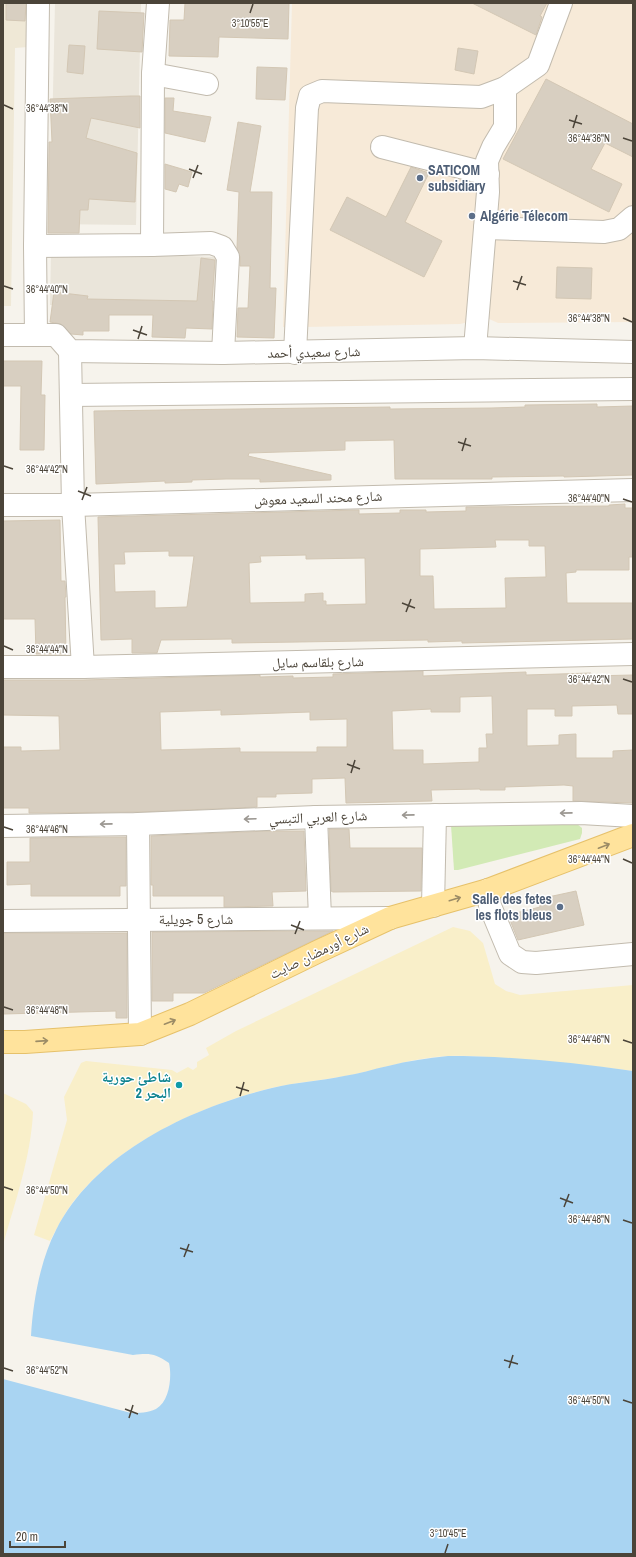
<svg xmlns="http://www.w3.org/2000/svg" width="636" height="1557" font-family="'Archivo Narrow','Noto Naskh Arabic',sans-serif">
	<style>
		.residential { fill: #eae5da }
		.commercial { fill: #f7ead8 }
		.education { fill: #efe8d6 }
		.green { fill: #d2eab5 }
		.sand { fill: #f9efc9 }
		.water { fill: #a9d4f2 }
		.building { fill: #d8cfc1; stroke: #d3c7b4; fill-rule: evenodd }
		.lines { fill: none; stroke-linecap: round; stroke-linejoin: round }
		.minor-casing { stroke: #c2bbae; stroke-width: 24 }
		.major-casing { stroke: #e6c16a; stroke-width: 24 }
		.minor { stroke: #fff; stroke-width: 22 }
		.major { stroke: #ffe39c; stroke-width: 22 }
		.oneway { stroke: #9c9892 }
		.oneway2 { stroke: #9c8c66 }
		.ticks { fill: none; stroke: #4b4439; stroke-width: 1.5 }
		.service-dot { fill: #5c6f8a; stroke: #fff; stroke-width: 1.5 }
		.culture-dot { fill: #0f9aa8; stroke: #fff; stroke-width: 1.5 }
		.labels { text-anchor: middle; dominant-baseline: central; stroke-width: 3; stroke-linejoin: round; paint-order: stroke }
		.service-label { font-size: 14px; font-weight: bold; fill: #4e5e75; stroke: #fff; text-anchor: start }
		.street-label { font-size: 14px; fill: #4b4439; stroke: #fff }
		.culture-label { font-size: 14px; font-weight: bold; fill: #0d838f; stroke: #fff; text-anchor: end }
		.ticks-label { font-size: 10px; text-anchor: middle; fill: #4b4439; stroke: #fff; stroke-width: 3; stroke-linejoin: round; paint-order: stroke }
	</style>
	<rect width="100%" height="100%" fill="#f6f3ec"/>
	<g class="residential">
		<path d="M55,3H141L136,225L50,224Z"/>
		<path d="M51,252L217,257L216,309L50,305Z"/>
	</g>
	<path class="commercial" d="M292,3H633V322L498,323L487,318L460,324L305,327L296,328L283,327Z"/>
	<path class="education" d="M3,3H30L28,47L15,48L11,306H3Z"/>
	<path class="green" d="M577,824L582,828V833L580,839L458,870H454L451,825Z"/>
	<g class="sand">
		<path d="M453,927L470,931L483,943L495,984L506,991L520,995L633,985V1071C596,1066 558,1063 520,1060C497,1058 473,1055 449,1056C416,1057 384,1068 351,1075C325,1080 298,1082 271,1088C198,1107 120,1142 73,1202C64,1214 57,1228 50,1241L34,1235L67,1120L64,1097L81,1063L86,1061L172,1070L177,1073L188,1067L193,1070L197,1067V1062L209,1055L206,1048L236,1031Z"/>
		<path d="M3,1093L26,1104L33,1112C31,1157 15,1202 3,1245Z"/>
	</g>
	<path class="water" d="M448,1056C509,1056 572,1062 633,1071V1554H3V1379L131,1413C139,1413 148,1413 156,1409C170,1401 172,1376 169,1363C155,1353 149,1353 133,1355L31,1336C33,1302 40,1261 56,1230C96,1152 190,1108 272,1088C296,1082 320,1081 344,1076C359,1074 373,1069 388,1066C408,1061 427,1058 448,1056Z"/>
	<g class="building">
		<path d="M6,3H26L25,21L6,20Z"/>
		<path d="M185,3H289L288,39L219,37L218,57L169,56L170,20H184Z"/>
		<path d="M472,3H547L540,16L542,17L536,35Z"/>
		<path d="M99,11L144,13L142,52L97,49Z"/>
		<path d="M69,45L85,46L83,74L67,72Z"/>
		<path d="M458,48L478,51L474,74L455,70Z"/>
		<path d="M257,67L287,68L285,100L256,99Z"/>
		<path d="M546,79L633,124V157L605,143L591,169L622,184L609,212L503,159Z"/>
		<path d="M131,96H140V128L91,118L86,138L137,153L135,202L89,199L88,210H80L79,233H48L49,142H52L50,99Z"/>
		<path d="M165,98H174L173,111L211,117L205,142L165,133Z"/>
		<path d="M238,122L261,126L250,192H272L270,288H276L274,338L237,337L238,308H248L250,266H240V257L237,248L239,192L227,190Z"/>
		<path d="M165,164L192,172L188,187L179,184L176,192L165,189Z"/>
		<path d="M411,167L429,173L405,222L442,241L424,277L330,230L347,197L386,217Z"/>
		<path d="M201,258L215,260L212,301H213L212,329L186,328L185,338L152,337L153,315H109V331H83V335L71,334L61,324L50,322L54,292L88,296L87,299L197,301Z"/>
		<path d="M557,267L592,268L591,299L556,298Z"/>
		<path d="M3,361H42L41,395H45L44,450H20L21,386H3Z"/>
		<path d="M597,404V407L633,406V475L564,477V476L492,477V479H395L394,440L345,441V450L249,453L248,456L331,475V480L260,482V479H226L192,480V482L165,483V481L96,484L94,411L390,407V409L491,408L525,407V405Z"/>
		<path d="M625,504V508H633V557H629V570H576V572L566,573L567,603H633V639L462,643V641L428,642V640L232,643V639L161,640L157,653H132V639L101,640L98,517L359,510V514L400,513V510H426V512L466,511V507L609,506V505ZM495,540H529V546H545L546,577L505,578L506,608L434,609L433,576H420V549L496,547ZM169,551V556H194L187,607L155,608V591L115,592L114,564H125L124,552ZM306,555V559L365,558L366,604L326,605V601H323V593L305,594V602L250,603L249,563L261,562L260,556Z"/>
		<path d="M60,520L61,581H65L66,597H65L66,654H36L35,619H3V521Z"/>
		<path d="M423,671V676L526,672V675L591,673V676L633,675V714H618L617,705L572,706V716H555V709H527V746L559,745V735L576,734V758H613V751L633,750V803L573,801V786L564,785L505,787V790H480V789L431,790L432,801L346,803L345,778L312,779V793L276,794V797H257V807L138,812L29,813V808H3V747H21V751L60,750L59,716L3,715V680H83L260,675V677L293,676V678L333,677V674ZM492,696L493,734H486L487,748H479V762L423,764V750H393L392,711L431,709V712H460V697ZM221,710V715L310,712V720L347,719V747H317V752H240V748L161,750L160,712Z"/>
		<path d="M329,829H349L350,848H422L421,891L333,892L331,891Z"/>
		<path d="M268,831H304L306,891L272,892L273,906L224,907V896H153V885H151V836Z"/>
		<path d="M126,837V886H120V896H31V884L7,885V862H30V838Z"/>
		<path d="M576,891L584,925L518,940L508,915L540,907L539,899Z"/>
		<path d="M333,931L204,993H173V1001H152V932Z"/>
		<path d="M3,933H127V1018H116V1011L3,1014Z"/>
	</g>
	<g class="lines">
		<g class="minor-casing">
			<g id="minor">
				<path d="M153,74L207,84"/>
				<path d="M382,147L488,174"/>
				<path d="M485,228L604,232L619,229L633,217"/>
				<path d="M152,245L153,74L158,3"/>
				<path d="M35,246L152,245L211,243L222,247L228,257L223,353"/>
				<path d="M3,335H56L70,351L223,353L475,348L633,352"/>
				<path d="M36,335L35,246L38,3"/>
				<path d="M475,348L488,192L487,161L493,147L505,127V88"/>
				<path d="M70,351L73,505L83,667"/>
				<path d="M295,353L307,108L310,96L322,91L481,97L505,88L538,65L561,3"/>
				<path d="M71,395L633,389"/>
				<path d="M3,505H73L633,490"/>
				<path d="M3,667H83L633,654"/>
				<path d="M316,817L320,918"/>
				<path d="M138,824L140,1034"/>
				<path d="M3,826L138,824L316,817L581,813L633,816"/>
				<path d="M488,890L490,906L510,954L522,962L536,963L633,954"/>
				<path d="M433,906L435,815"/>
				<path d="M3,921L390,918"/>
			</g>
		</g>
		<g class="major-casing">
			<path id="major" d="M3,1042H25L140,1034L190,1014L317,952L390,918L488,890L633,835"/>
		</g>
		<use href="#minor" class="minor"/>
		<use href="#major" class="major"/>
	</g>
	<defs><path id="oneway-shaft" d="M-6 0H5M1.5-3L5.5 0L1.5 3" fill="none" stroke-width="1.6" stroke-linecap="round" stroke-linejoin="round"/></defs>
	<g class="oneway">
		<use href="#oneway-shaft" transform="translate(566 813) rotate(179)"/>
		<use href="#oneway-shaft" transform="translate(408 815) rotate(179)"/>
		<use href="#oneway-shaft" transform="translate(250 819) rotate(178)"/>
		<use href="#oneway-shaft" transform="translate(106 824) rotate(179)"/>
	</g>
	<g class="oneway2">
		<use href="#oneway-shaft" transform="translate(604 846) rotate(-21)"/>
		<use href="#oneway-shaft" transform="translate(455 899) rotate(-17)"/>
		<use href="#oneway-shaft" transform="translate(170 1022) rotate(-21)"/>
		<use href="#oneway-shaft" transform="translate(42 1041) rotate(-4)"/>
	</g>
	<path class="ticks" d="M250,13L253,4M4,105L13,109M569,120L582,124M573,128L577,115M623,138L632,141M189,169L202,174M193,178L198,165M513,281L526,285M4,286L13,289M517,290L522,276M623,318L632,322M133,330L147,335M138,339L142,326M458,442L471,446M462,451L466,438M4,466L13,469M78,491L91,496M623,499L632,502M82,500L87,487M402,603L415,608M406,612L411,599M4,646L13,650M623,679L632,682M347,764L360,769M351,773L355,760M4,827L13,830M623,859L632,863M291,925L304,930M295,934L300,921M4,1007L13,1010M623,1040L632,1043M236,1087L249,1091M240,1096L244,1082M4,1187L13,1190M560,1198L573,1203M564,1207L569,1194M623,1220L632,1223M180,1248L193,1252M184,1257L189,1244M504,1360L518,1364M4,1368L13,1371M509,1368L513,1355M623,1400L632,1403M125,1409L138,1414M129,1418L133,1405M445,1553L448,1544"/>
	<g class="service-dot">
		<circle cx="420" cy="178" r="4"/>
		<circle cx="472" cy="216" r="4"/>
		<circle cx="560" cy="907" r="4"/>
	</g>
	<circle class="culture-dot" cx="179" cy="1085" r="4"/>
	<g class="labels">
		<g class="service-label">
			<text x="428" y="170">SATICOM<tspan x="428" dy="16">subsidiary</tspan></text>
			<text x="480" y="216">Algérie Télecom</text>
			<text x="552" y="899" text-anchor="end">Salle des fetes<tspan x="552" dy="16">les flots bleus</tspan></text>
		</g>
		<g class="street-label">
			<text transform="translate(314 352) rotate(-1)">شارع سعيدي أحمد</text>
			<text transform="translate(318 498) rotate(-2)">شارع محند السعيد معوش</text>
			<text transform="translate(318 662) rotate(-1)">شارع بلقاسم سايل</text>
			<text transform="translate(318 817) rotate(-2)">شارع العربي التبسي</text>
			<text x="196" y="919">شارع 5 جويلية</text>
			<text transform="translate(319 951) rotate(-26)">شارع أورمضان صايت</text>
		</g>
		<g class="culture-label">
			<text x="171" y="1077">شاطئ حورية<tspan x="171" dy="16">البحر 2</tspan></text>
		</g>
	</g>
	<g class="ticks-label">
		<text x="250" y="27">3°10'55"E</text>
		<text x="47" y="112">36°44'38"N</text>
		<text x="589" y="142">36°44'36"N</text>
		<text x="47" y="293">36°44'40"N</text>
		<text x="589" y="322">36°44'38"N</text>
		<text x="47" y="473">36°44'42"N</text>
		<text x="589" y="502">36°44'40"N</text>
		<text x="47" y="653">36°44'44"N</text>
		<text x="589" y="683">36°44'42"N</text>
		<text x="47" y="833">36°44'46"N</text>
		<text x="589" y="863">36°44'44"N</text>
		<text x="47" y="1014">36°44'48"N</text>
		<text x="589" y="1043">36°44'46"N</text>
		<text x="47" y="1194">36°44'50"N</text>
		<text x="589" y="1223">36°44'48"N</text>
		<text x="47" y="1374">36°44'52"N</text>
		<text x="589" y="1404">36°44'50"N</text>
		<text x="448" y="1537">3°10'45"E</text>
	</g>
	<rect width="636" height="1557" fill="none" stroke="#4b4439" stroke-width="8"/>
	<path d="M10 1541v6h55v-6" fill="none" stroke="#4b4439" stroke-width="2"/>
	<text x="16" y="1541" font-size="12" fill="#4b4439" stroke="#ffffff" stroke-width="3" paint-order="stroke">20 m</text>
</svg>
